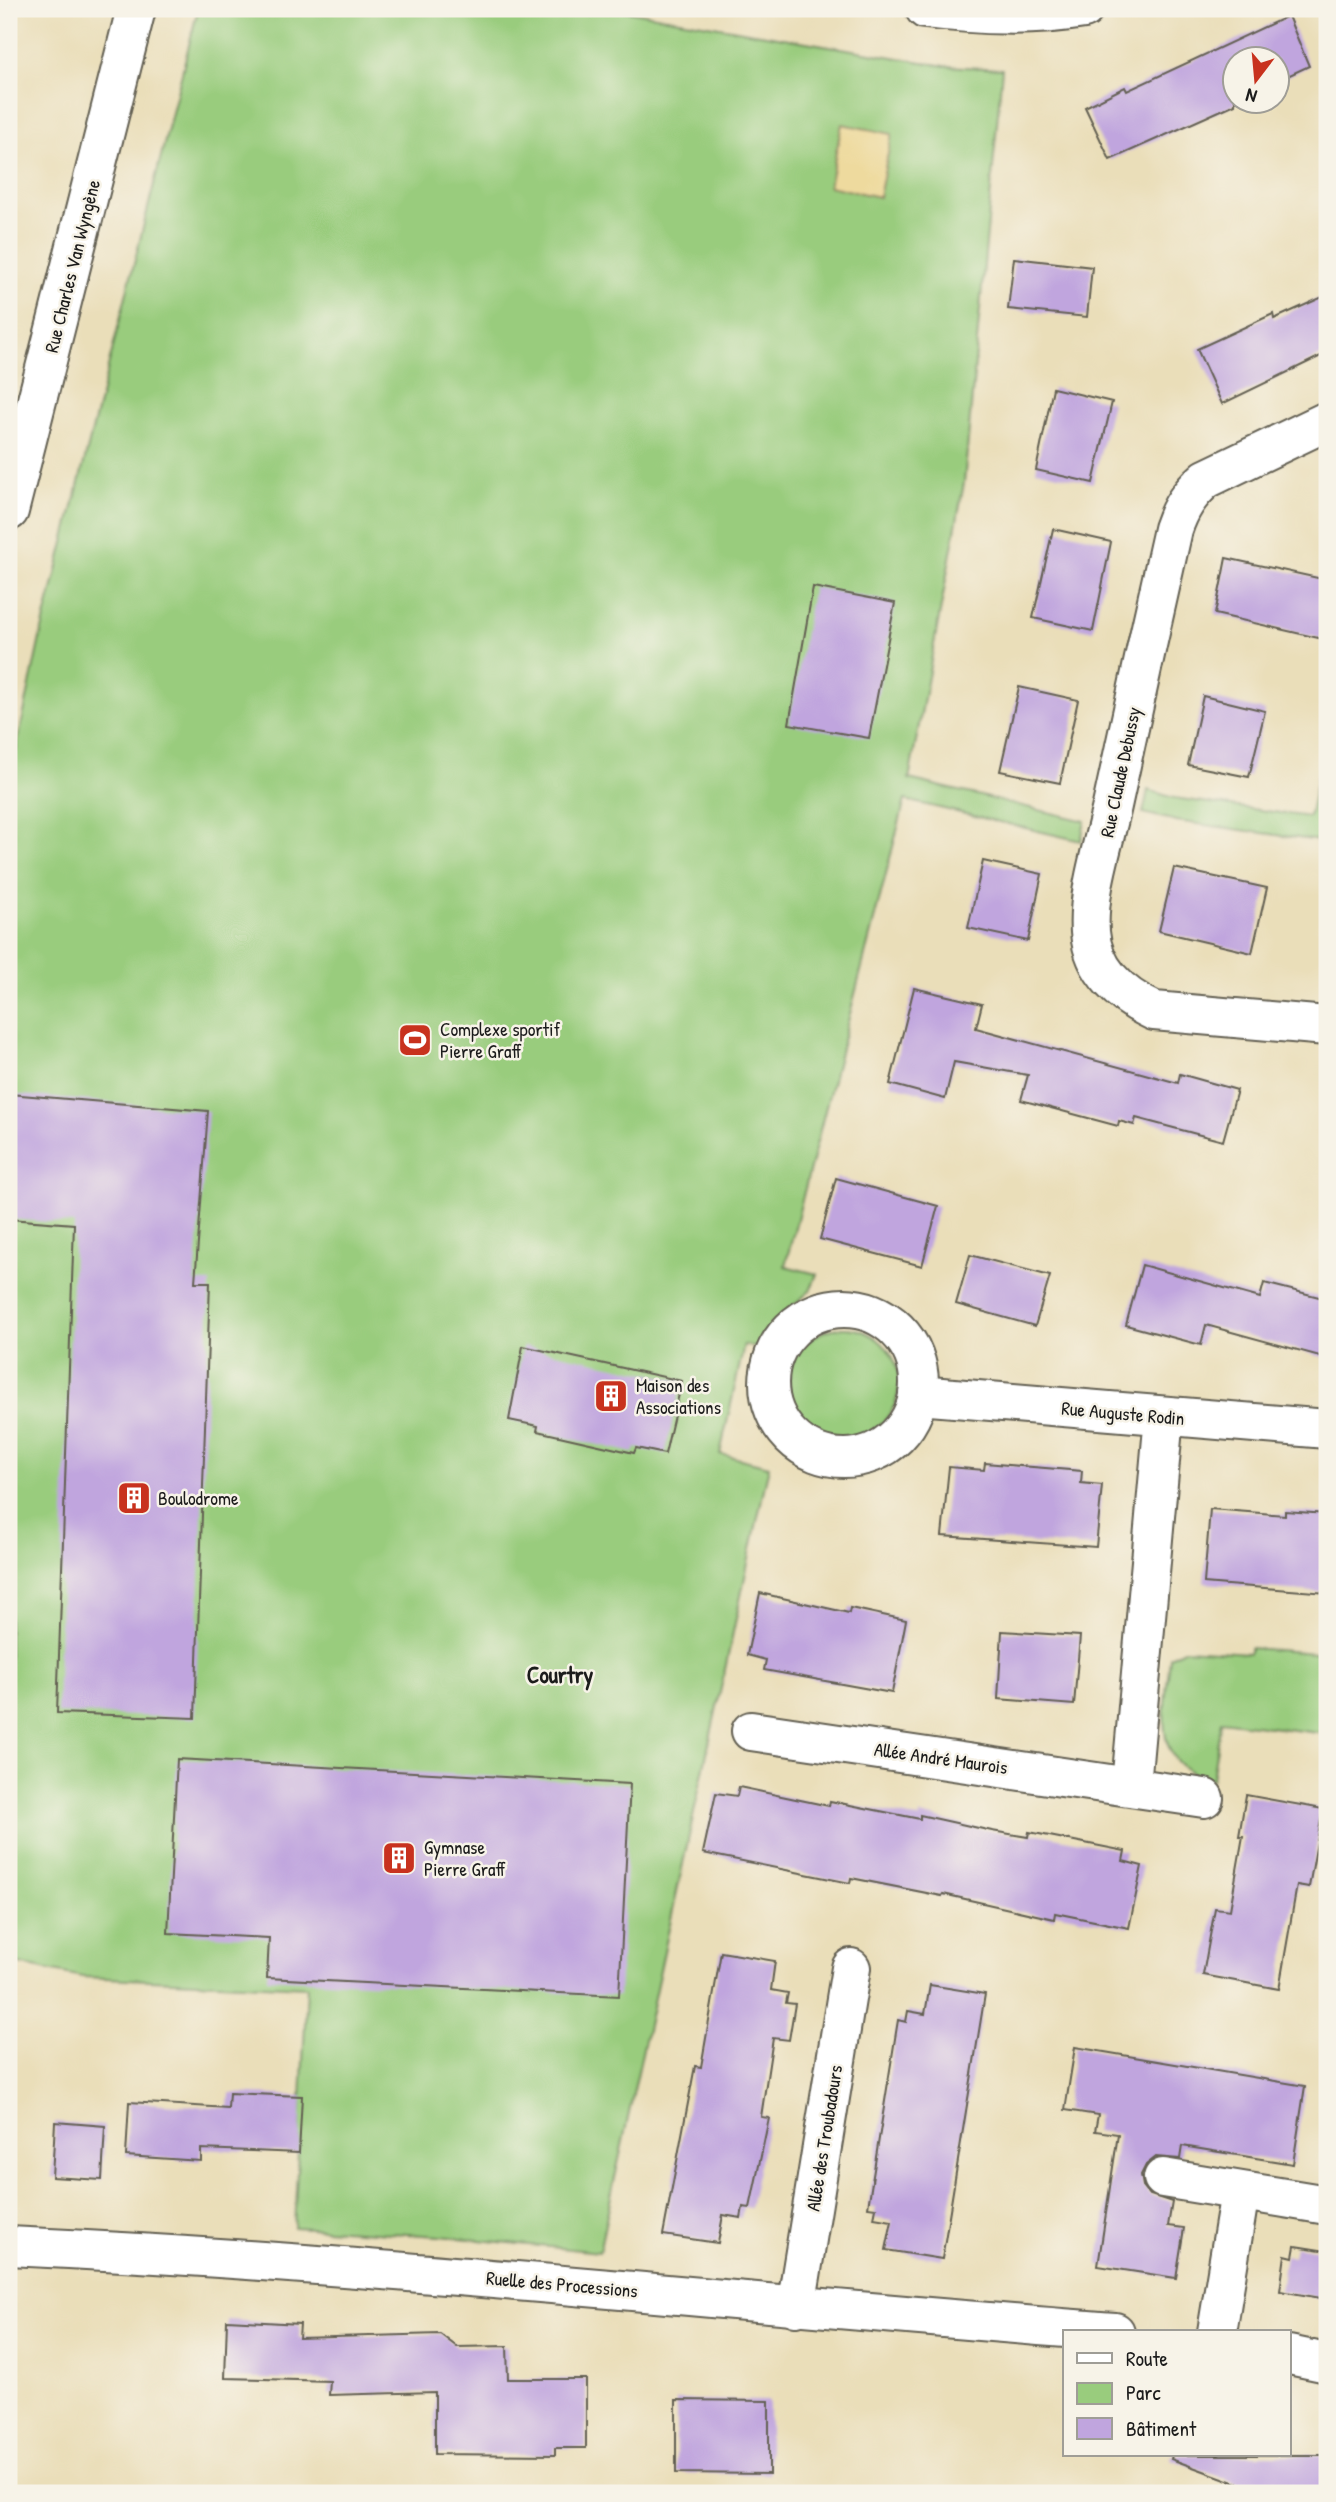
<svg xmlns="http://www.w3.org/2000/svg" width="1336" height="2502" font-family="'Patrick Hand',sans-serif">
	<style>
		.green { fill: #99cc7d; stroke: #5a744c; stroke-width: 2 }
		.sand { fill: #eeda9e; stroke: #857b5d; stroke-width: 2 }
		.building { fill: #c0a5de }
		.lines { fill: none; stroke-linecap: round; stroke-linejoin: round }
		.minor-casing { stroke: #646053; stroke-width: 42 }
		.minor { stroke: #fff; stroke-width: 38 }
		.labels { text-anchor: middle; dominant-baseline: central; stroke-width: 5; stroke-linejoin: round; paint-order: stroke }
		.street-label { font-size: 19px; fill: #1c1c1c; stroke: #f7f3e8 }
		.poi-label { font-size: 19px; fill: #1c1c1c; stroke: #f7f3e8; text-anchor: start }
		.quarter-label { font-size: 23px; font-weight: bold; fill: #1c1c1c; stroke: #f7f3e8 }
	</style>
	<rect width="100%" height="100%" fill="#f7f3e8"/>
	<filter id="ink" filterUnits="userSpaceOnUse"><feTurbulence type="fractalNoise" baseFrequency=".0143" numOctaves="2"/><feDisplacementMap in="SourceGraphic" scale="14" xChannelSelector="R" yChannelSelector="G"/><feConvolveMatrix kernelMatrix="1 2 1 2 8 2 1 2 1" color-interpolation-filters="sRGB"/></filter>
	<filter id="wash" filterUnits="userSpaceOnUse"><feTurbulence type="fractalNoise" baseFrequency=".00686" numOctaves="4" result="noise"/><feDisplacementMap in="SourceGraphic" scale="28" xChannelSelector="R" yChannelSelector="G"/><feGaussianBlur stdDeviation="1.57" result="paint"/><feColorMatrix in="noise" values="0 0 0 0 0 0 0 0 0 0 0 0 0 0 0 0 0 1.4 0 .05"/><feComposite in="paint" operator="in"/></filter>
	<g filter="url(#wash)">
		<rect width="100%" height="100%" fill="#eadeb9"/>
		<g class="green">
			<path d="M198,9H616L945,66L1002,69L964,483L909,779L1085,821L1081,841L905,800L785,1266L817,1274L810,1291L781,1316L759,1348L744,1345L720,1454L769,1466L599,2252L439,2236L294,2227L307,1987L82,1977L9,1962V783L40,638Z"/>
			<path d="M1327,733V842L1176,821L1143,813L1148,790L1174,798L1309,817Z"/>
			<circle cx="844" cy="1383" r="55"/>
			<path d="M1250,1648L1327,1654V1734L1221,1721L1212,1779C1147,1767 1166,1706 1170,1657L1185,1649L1249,1653Z"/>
		</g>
		<path class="sand" d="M842,124L892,134L879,197L829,186Z"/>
		<g id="blocks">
			<g class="building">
				<path d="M1288,16L1309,66L1277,81V60H1235V104L1110,160L1085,107L1125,87L1127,91Z"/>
				<path d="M1014,258L1092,267L1087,317L1008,309Z"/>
				<path d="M1327,295V353L1222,404L1197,349L1273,314L1274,319Z"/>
				<path d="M1053,388L1112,402L1093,483L1036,470Z"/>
				<path d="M1053,529L1111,542L1093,631L1033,618Z"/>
				<path d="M1226,558L1327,580V640L1215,614Z"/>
				<path d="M813,587L895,603L869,738L789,724Z"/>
				<path d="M1019,687L1078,700L1060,783L1000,771Z"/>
				<path d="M1203,696L1265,711L1249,777L1188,765Z"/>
				<path d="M983,861L1042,874L1028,941L968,928Z"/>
				<path d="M1174,868L1267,888L1252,953L1159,931Z"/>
				<path d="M914,988L982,1004L976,1028L1178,1083L1180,1074L1237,1090L1223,1141L1136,1118L1134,1125L1119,1121L1118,1126L1021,1100L1028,1075L954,1062L945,1099L890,1084Z"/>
				<path d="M9,1094L208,1111L195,1282H210L195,1718L57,1713L74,1224L9,1219Z"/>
				<path d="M836,1178L938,1206L922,1266L820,1239Z"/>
				<path d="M970,1255L1050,1276L1035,1326L956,1304Z"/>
				<path d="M1142,1265L1260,1298L1264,1283L1327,1299V1358L1206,1325L1201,1345L1126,1325Z"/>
				<path d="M523,1346L682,1381L665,1454L636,1448L634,1453L537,1431L538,1426L509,1420Z"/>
				<path d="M985,1463L1082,1471L1081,1483L1102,1485L1096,1547L942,1536L949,1467L984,1470Z"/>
				<path d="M1210,1509L1285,1515V1511L1327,1514V1593L1204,1583Z"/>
				<path d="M760,1593L849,1613L850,1608L906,1620L892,1693L764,1670L766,1660L747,1655Z"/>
				<path d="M1002,1631L1080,1636L1074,1705L998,1699Z"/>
				<path d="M177,1759L630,1784L619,1996L267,1978L269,1938L168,1933Z"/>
				<path d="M739,1787L829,1806L830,1801L920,1819V1815L992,1831L1028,1837L1029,1832L1125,1851L1123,1861L1142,1866L1129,1928L1055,1913L1054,1919L943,1894L942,1896L851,1878L850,1883L703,1853L716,1793L737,1796Z"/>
				<path d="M1246,1795L1323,1809L1309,1887L1297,1885L1279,1989L1203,1975L1215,1908L1230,1910L1243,1836H1239Z"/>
				<path d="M721,1952L775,1961L771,1990L788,1993L786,2003L795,2004L789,2040L773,2038L761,2117L769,2118L750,2208L743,2207L741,2218L723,2215L718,2243L663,2235L695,2066L701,2067Z"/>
				<path d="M930,1985L985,1994L942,2259L886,2250L892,2221L874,2218L876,2208L868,2207L898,2020L906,2022L908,2011L925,2014Z"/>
				<path d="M1075,2047L1305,2086L1293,2164L1182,2146L1180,2159L1156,2157L1146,2165L1141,2175L1143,2186L1150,2195L1172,2202L1168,2226L1184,2228L1176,2278L1098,2266L1118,2134L1095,2131L1098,2115L1065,2110Z"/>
				<path d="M229,2093L302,2096L299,2153L201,2149V2161L126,2156L129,2102L228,2108Z"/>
				<path d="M55,2122L105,2126L102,2180L52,2177Z"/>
				<path d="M1295,2246L1327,2251V2299L1280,2291L1285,2255L1293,2257Z"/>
				<path d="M227,2320L300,2324L299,2338L440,2334L457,2347L507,2346L508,2379H586V2448H555V2455L435,2454V2392L329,2395L330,2381L225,2378Z"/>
				<path d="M676,2400L769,2401V2474L676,2473Z"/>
				<path d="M1172,2455H1327V2493H1264L1171,2459Z"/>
			</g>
		</g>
	</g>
	<g filter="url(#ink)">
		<use href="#blocks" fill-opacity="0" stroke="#646053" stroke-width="2"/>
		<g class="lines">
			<g class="minor-casing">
				<g id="minor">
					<path d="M925,9C979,15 1030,18 1084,9"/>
					<path d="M1327,421L1206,479C1189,494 1180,508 1173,529C1152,621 1132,714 1112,806C1103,846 1087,892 1090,932C1093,971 1122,996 1154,1011L1327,1026"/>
					<path d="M9,511L136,9"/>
					<circle cx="844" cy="1383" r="75"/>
					<path d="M918,1395L1327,1429"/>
					<path d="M751,1731L1204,1798"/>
					<path d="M1131,1785L1164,1416"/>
					<path d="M1163,2178L1327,2205"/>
					<path d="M9,2246C378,2263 746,2304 1115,2332"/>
					<path d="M796,2307L851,1968"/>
					<path d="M1217,2332L1240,2192"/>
					<path d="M1289,2355L1327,2363"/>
				</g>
			</g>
			<use href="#minor" class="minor"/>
		</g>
	</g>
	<defs>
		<g id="stadium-square" transform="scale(1.75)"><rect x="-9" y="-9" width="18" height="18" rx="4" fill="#c8321e" stroke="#f7f3e8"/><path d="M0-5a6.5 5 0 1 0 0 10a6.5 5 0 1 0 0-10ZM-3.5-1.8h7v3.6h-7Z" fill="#fff"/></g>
		<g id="building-square" transform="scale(1.75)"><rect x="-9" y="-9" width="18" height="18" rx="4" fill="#c8321e" stroke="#f7f3e8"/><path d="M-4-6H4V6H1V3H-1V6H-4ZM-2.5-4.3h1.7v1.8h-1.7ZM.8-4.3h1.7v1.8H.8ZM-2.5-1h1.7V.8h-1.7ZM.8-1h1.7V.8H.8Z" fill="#fff"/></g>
	</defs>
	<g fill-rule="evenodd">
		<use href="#stadium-square" x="415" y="1040"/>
		<use href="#building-square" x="611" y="1396"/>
		<use href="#building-square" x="134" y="1498"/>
		<use href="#building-square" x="399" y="1858"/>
	</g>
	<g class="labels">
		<g class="street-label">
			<text transform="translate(72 266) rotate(-76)">Rue Charles Van Wyngène</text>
			<text transform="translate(1120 772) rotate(-78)">Rue Claude Debussy</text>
			<text transform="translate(1123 1413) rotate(5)">Rue Auguste Rodin</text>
			<text transform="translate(941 1758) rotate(8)">Allée André Maurois</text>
			<text transform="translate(824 2138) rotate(-81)">Allée des Troubadours</text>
			<text transform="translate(562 2284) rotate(5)">Ruelle des Processions</text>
		</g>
		<g class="poi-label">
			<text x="440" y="1029">Complexe sportif<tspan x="440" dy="22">Pierre Graff</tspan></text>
			<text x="636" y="1385">Maison des<tspan x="636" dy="22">Associations</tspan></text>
			<text x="158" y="1498">Boulodrome</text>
			<text x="424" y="1847">Gymnase<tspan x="424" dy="22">Pierre Graff</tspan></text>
		</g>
		<g class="quarter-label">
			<text x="560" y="1674">Courtry</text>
		</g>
	</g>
	<rect width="1336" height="2502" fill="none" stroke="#f7f3e8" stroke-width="35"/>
	<rect x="1063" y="2330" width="228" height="126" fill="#f7f3e8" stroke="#9f9d96" stroke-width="2"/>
	<rect x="1077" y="2353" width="35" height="10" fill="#ffffff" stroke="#9f9d96" stroke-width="2"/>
	<text x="1126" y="2366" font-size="21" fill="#1c1c1c">Route</text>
	<rect x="1077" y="2383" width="35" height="21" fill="#99cc7d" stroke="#9f9d96" stroke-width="2"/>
	<text x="1126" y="2400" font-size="21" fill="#1c1c1c">Parc</text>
	<rect x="1077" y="2418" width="35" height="21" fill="#c0a5de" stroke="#9f9d96" stroke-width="2"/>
	<text x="1126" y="2436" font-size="21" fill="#1c1c1c">Bâtiment</text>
	<g transform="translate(1256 80) rotate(196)"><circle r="33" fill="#f7f3e8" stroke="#9f9d96" stroke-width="2"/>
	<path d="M0-5L12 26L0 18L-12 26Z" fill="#c8321e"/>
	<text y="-10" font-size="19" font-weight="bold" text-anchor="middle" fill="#1c1c1c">N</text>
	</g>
</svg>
